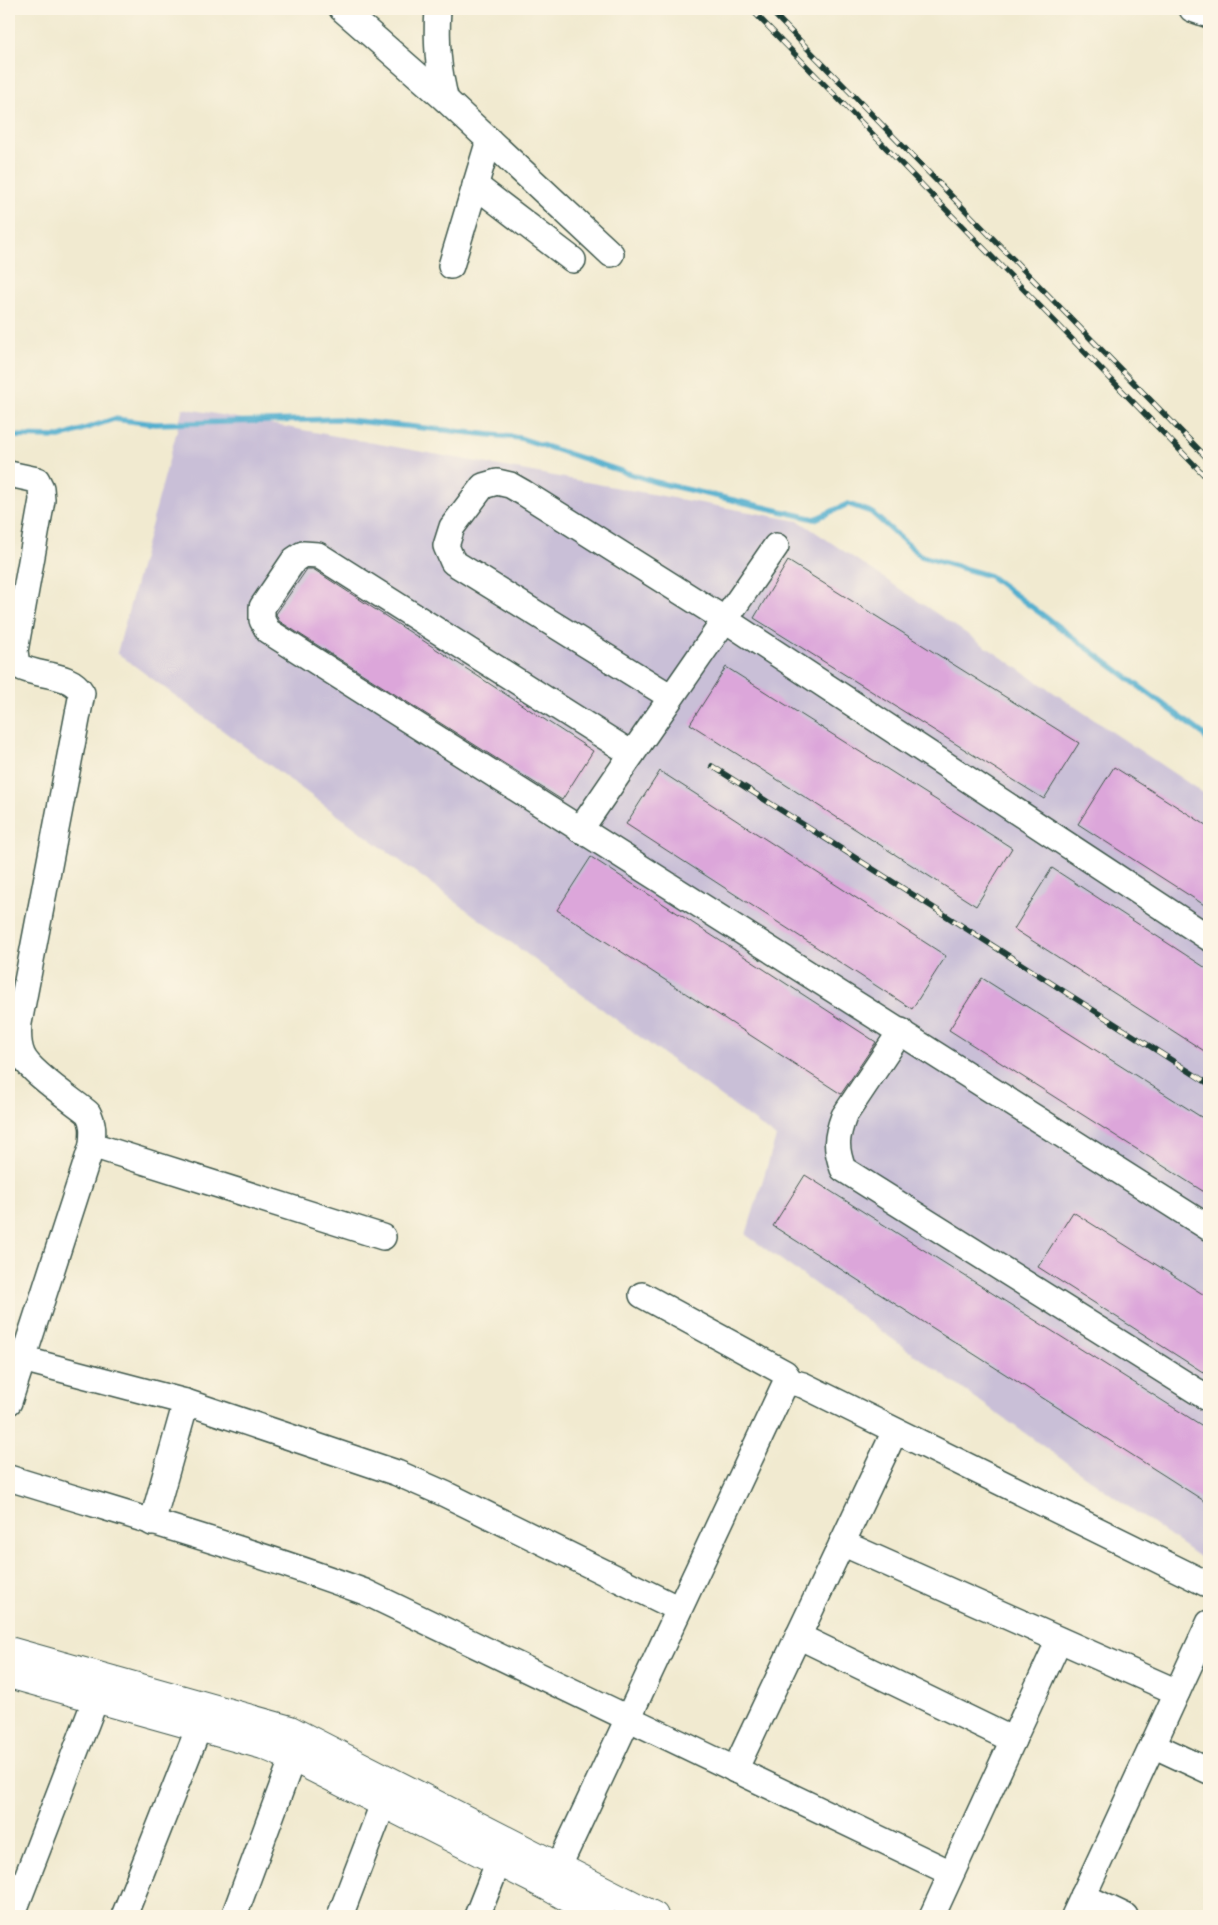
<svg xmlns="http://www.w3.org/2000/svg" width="1218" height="1925" font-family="Kalam,sans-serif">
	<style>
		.industrial { fill: #c9bfd7 }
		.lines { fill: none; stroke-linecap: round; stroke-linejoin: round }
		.stream { stroke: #4fadce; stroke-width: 5.5 }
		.building { fill: #dca6da }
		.minor-casing { stroke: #3e574b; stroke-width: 28 }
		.major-casing { stroke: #3e574b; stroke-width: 30 }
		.minor { stroke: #fff; stroke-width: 25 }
		.major { stroke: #fff; stroke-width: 28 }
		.rail-casing { stroke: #1f3d34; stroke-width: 5.5 }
		.rail { stroke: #fcf5e5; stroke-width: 4; stroke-dasharray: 11; stroke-linecap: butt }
	</style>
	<rect width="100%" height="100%" fill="#fcf5e5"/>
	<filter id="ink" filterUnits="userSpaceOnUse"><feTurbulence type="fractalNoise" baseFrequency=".02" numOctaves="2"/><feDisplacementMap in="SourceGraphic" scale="10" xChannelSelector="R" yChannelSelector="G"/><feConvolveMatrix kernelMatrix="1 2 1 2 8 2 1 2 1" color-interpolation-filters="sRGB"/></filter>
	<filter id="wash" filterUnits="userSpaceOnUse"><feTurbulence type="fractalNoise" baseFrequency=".0096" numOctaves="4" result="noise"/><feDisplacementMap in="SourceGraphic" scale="20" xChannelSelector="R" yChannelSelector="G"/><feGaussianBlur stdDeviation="1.12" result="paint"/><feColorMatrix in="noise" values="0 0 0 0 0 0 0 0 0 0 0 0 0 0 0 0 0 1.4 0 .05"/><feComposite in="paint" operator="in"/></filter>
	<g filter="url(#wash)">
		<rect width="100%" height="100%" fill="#f1ead0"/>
		<path class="industrial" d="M183,408L799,521L1209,797V1564L746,1235L776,1137L117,653Z"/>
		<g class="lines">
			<path class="stream" d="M9,436L60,437L114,419L155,424L338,419L520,438L655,482L815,519L848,504L871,512L921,556L990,576L1202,733L1209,742"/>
		</g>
		<g id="blocks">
			<g class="building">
				<path d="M788,561L1079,743L1044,799L754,618Z"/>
				<path d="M307,569H313L593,751L562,800L279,621L276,614Z"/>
				<path d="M726,667L1012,848L976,906L690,724Z"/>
				<path d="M1114,767L1209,827V908L1078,824Z"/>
				<path d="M660,771L946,956L912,1009L626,824Z"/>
				<path d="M591,857L876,1042L841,1094L557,910Z"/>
				<path d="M1052,868L1209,970V1054L1014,929Z"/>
				<path d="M982,978L1209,1122V1195L949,1030Z"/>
				<path d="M805,1175L1209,1430V1504L773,1226Z"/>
				<path d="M1073,1212L1209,1298V1376L1038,1267Z"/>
			</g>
		</g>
	</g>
	<g filter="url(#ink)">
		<use href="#blocks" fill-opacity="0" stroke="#3e574b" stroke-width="1"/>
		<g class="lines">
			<g class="minor-casing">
				<g id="minor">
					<path d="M342,9L446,100L611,254"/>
					<path d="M438,9C436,39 438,71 446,100"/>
					<path d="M1192,9L1209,15"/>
					<path d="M475,185L573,260"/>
					<path d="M451,266L489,140"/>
					<path d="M9,474L37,480L41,488L42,500L15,651L17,665C37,678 69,671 82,693L19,1023C18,1034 18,1044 22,1054C28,1071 72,1100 88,1113C94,1124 93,1132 92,1145L9,1402"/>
					<path d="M776,546L632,754L318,555L303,554L294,560L262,607V620L268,631L1209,1228"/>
					<path d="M671,697L453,562L446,546L452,527L483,486L497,482L510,485L524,493L724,619L1209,938"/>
					<path d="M580,830L632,754"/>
					<path d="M901,1031L844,1116C836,1138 835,1147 843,1169L1209,1399"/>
					<path d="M92,1145L383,1237"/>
					<path d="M642,1295L785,1373L791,1382"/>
					<path d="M22,1359L186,1402L397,1473L445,1494L679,1609"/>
					<path d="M9,1478C128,1515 248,1549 365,1592L951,1873"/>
					<path d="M152,1523L186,1402"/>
					<path d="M842,1543L1177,1692"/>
					<path d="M798,1636L1013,1740"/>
					<path d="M1153,1745L1209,1771"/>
					<path d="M735,1770L895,1431"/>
					<path d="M550,1885L784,1386L791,1382L803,1385L1209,1585"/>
					<path d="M1083,1896L1125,1916"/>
					<path d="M12,1916L96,1698"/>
					<path d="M124,1916L199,1727"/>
					<path d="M234,1916L300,1738"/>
					<path d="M340,1916L383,1804"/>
					<path d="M477,1916L498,1863"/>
					<path d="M932,1916L1059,1640"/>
					<path d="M1074,1916L1209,1623"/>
				</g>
			</g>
			<g class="major-casing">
				<g id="major">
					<path d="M9,1651L290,1730L654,1916"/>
					<path d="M9,1674L263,1745L292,1757L549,1887L601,1916"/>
				</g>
			</g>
			<use href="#minor" class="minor"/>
			<use href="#major" class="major"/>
			<g class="rail-casing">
				<g id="rail">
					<path d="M751,9L1209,480"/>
					<path d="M769,9L1209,460"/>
					<path d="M712,766L1209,1084"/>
				</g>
			</g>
			<use href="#rail" class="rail"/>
		</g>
	</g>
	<rect width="1218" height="1925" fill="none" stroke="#fcf5e5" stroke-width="30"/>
</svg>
